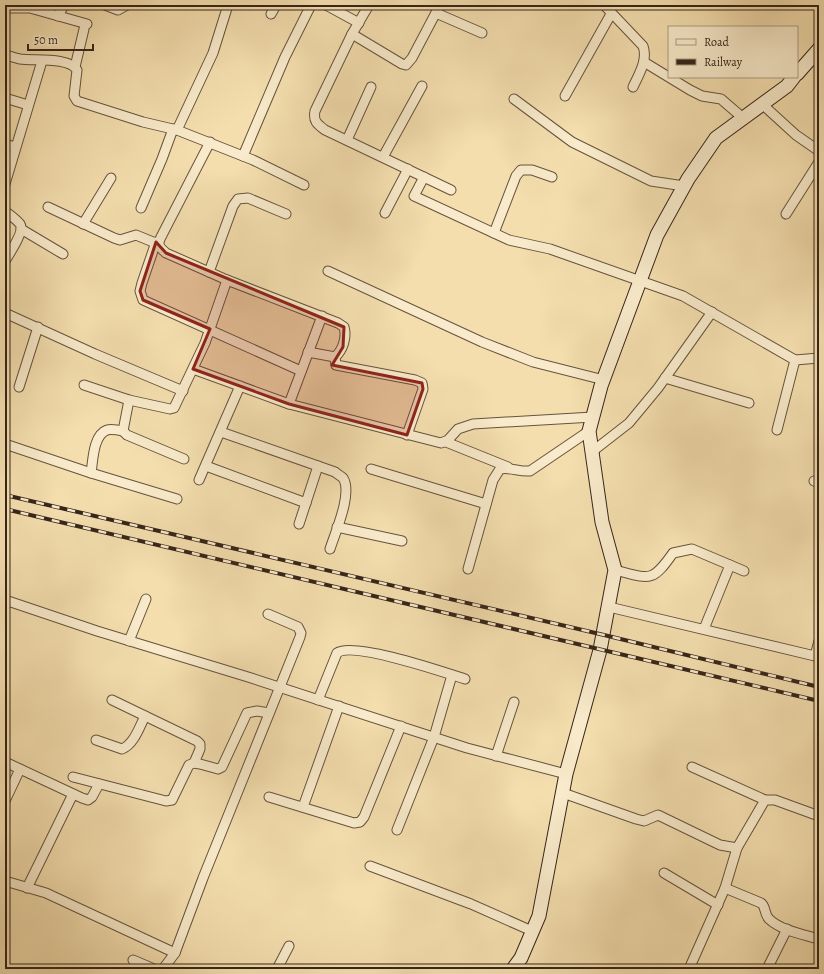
<svg xmlns="http://www.w3.org/2000/svg" width="824" height="974" font-family="Alegreya,serif">
	<style>
		.lines { fill: none; stroke-linecap: round; stroke-linejoin: round }
		.minor-casing { stroke: #66533f; stroke-width: 11 }
		.secondary-casing { stroke: #36251a; stroke-width: 15 }
		.minor { stroke: #f8eaca; stroke-width: 9 }
		.secondary { stroke: #f8eaca; stroke-width: 13 }
		.rail-casing { stroke: #36251a; stroke-width: 4 }
		.rail { stroke: #f8eaca; stroke-width: 2.5; stroke-dasharray: 8; stroke-linecap: butt }
		.marked { fill: #8f2418; fill-opacity: 0.2; stroke: #8f2418; stroke-width: 3; stroke-linejoin: round }
	</style>
	<rect width="100%" height="100%" fill="#f4deae"/>
	<filter id="stains"><feTurbulence type="fractalNoise" baseFrequency=".005" numOctaves="4"/><feColorMatrix values="0 0 0 0 .2 0 0 0 0 .09 0 0 0 0 .02 0 0 0 .5 -.17"/></filter>
	<radialGradient id="worn" r=".72"><stop offset=".6" stop-color="#630" stop-opacity="0"/><stop offset="1" stop-color="#630" stop-opacity=".3"/></radialGradient>
	<g class="lines">
		<g class="minor-casing">
			<g id="minor">
				<path d="M105,5L118,10L127,5"/>
				<path d="M326,5L359,23"/>
				<path d="M369,5L352,34L315,111C313,121 317,124 325,130L451,190"/>
				<path d="M604,5L643,46C648,60 639,74 633,87"/>
				<path d="M5,8H30L87,24"/>
				<path d="M436,13L482,33"/>
				<path d="M271,14L276,5"/>
				<path d="M58,16L64,5"/>
				<path d="M352,34L402,64L406,65L412,58L440,5"/>
				<path d="M5,55C10,56 15,58 20,59C35,61 69,57 77,70L74,96L77,101L143,122L177,130L253,160L304,185"/>
				<path d="M644,62L690,90L702,96L721,99L743,118"/>
				<path d="M75,67L84,29"/>
				<path d="M565,96L611,14"/>
				<path d="M5,98L28,105"/>
				<path d="M514,99L572,142L651,181L684,186"/>
				<path d="M762,104L796,135L819,151"/>
				<path d="M177,130L213,53L228,5"/>
				<path d="M347,140L371,87"/>
				<path d="M210,142L161,237C157,245 159,247 166,253L227,280L338,323L344,327C347,337 343,350 335,357L308,352"/>
				<path d="M5,144L15,147"/>
				<path d="M243,156L285,57L311,5"/>
				<path d="M383,157L422,86"/>
				<path d="M424,177L414,196L509,240L550,249L683,296L795,360L819,358"/>
				<path d="M5,184L42,61"/>
				<path d="M48,207L114,238L120,240L136,235L158,244"/>
				<path d="M141,208L162,159L173,129"/>
				<path d="M5,211C10,215 16,219 20,224C25,231 9,254 5,261"/>
				<path d="M385,213L408,169"/>
				<path d="M786,214L819,162"/>
				<path d="M83,224L111,178"/>
				<path d="M21,229L63,254"/>
				<path d="M494,233L516,176L521,170H532L552,177"/>
				<path d="M156,242L142,283L140,291L143,300L301,371"/>
				<path d="M328,271L482,342L533,362L604,380"/>
				<path d="M209,272L233,206L238,199L248,198L286,214"/>
				<path d="M5,313L95,354L183,391"/>
				<path d="M335,357L336,365L415,380L422,383L423,389L407,435"/>
				<path d="M193,369L289,404L441,443L448,440L458,429L473,424L593,417"/>
				<path d="M665,378L749,403"/>
				<path d="M84,385L129,400L170,409L174,408L205,343L227,280"/>
				<path d="M19,387L38,327"/>
				<path d="M129,400L123,431L127,435L184,459"/>
				<path d="M289,404L322,316"/>
				<path d="M777,430L795,360"/>
				<path d="M221,432L335,472C337,474 341,476 343,478C353,493 335,533 330,549"/>
				<path d="M446,442L508,467"/>
				<path d="M5,444L91,473L177,499"/>
				<path d="M593,451L629,423L658,388L712,312"/>
				<path d="M206,466L306,503"/>
				<path d="M371,469L486,504"/>
				<path d="M91,473C93,461 93,435 107,430C111,429 118,430 123,431"/>
				<path d="M199,480L240,386"/>
				<path d="M814,481L819,483"/>
				<path d="M299,524L318,466"/>
				<path d="M337,527L402,541"/>
				<path d="M468,569L493,480L500,469C511,467 519,472 530,471L589,431"/>
				<path d="M615,570C650,579 652,583 673,553L692,549L744,571"/>
				<path d="M5,600L97,631L248,677L467,748L566,774"/>
				<path d="M609,607L819,657"/>
				<path d="M704,629L730,565"/>
				<path d="M129,641L146,599"/>
				<path d="M815,656L819,641"/>
				<path d="M112,700L197,741L200,744V749L194,763"/>
				<path d="M318,700L337,653C352,641 443,672 465,679"/>
				<path d="M96,740L122,749C134,744 139,728 145,716"/>
				<path d="M496,756L514,702"/>
				<path d="M5,762L82,798L88,800L92,797L99,784"/>
				<path d="M692,767L765,800"/>
				<path d="M73,777L166,801L172,800L189,765L194,763L200,764L218,769L222,767L247,713L257,711L269,713"/>
				<path d="M563,793L636,819L644,821L658,815L720,845L737,848L765,800H775L819,816"/>
				<path d="M269,797L354,823L360,822L364,817L401,726"/>
				<path d="M5,801L20,769"/>
				<path d="M303,807L339,706"/>
				<path d="M397,830L434,737L452,675"/>
				<path d="M370,866L471,904L532,931"/>
				<path d="M664,873L718,905"/>
				<path d="M5,881L46,893L175,953"/>
				<path d="M27,888L73,794"/>
				<path d="M725,888L761,903C766,906 764,914 769,919C782,931 802,934 819,939"/>
				<path d="M133,960L154,969"/>
				<path d="M5,967L8,969"/>
				<path d="M163,969L175,953L203,878L300,637L301,633L298,627L268,614"/>
				<path d="M277,969L289,946"/>
				<path d="M689,969L725,888L737,848"/>
				<path d="M767,969L787,929"/>
			</g>
		</g>
		<g class="secondary-casing">
			<g id="secondary">
				<path d="M797,74L819,49"/>
				<path d="M513,969L521,958L539,916L566,774L600,650L615,570L602,522L589,431L601,386L657,235L688,179L716,138L787,86L794,77"/>
			</g>
		</g>
		<use href="#minor" class="minor"/>
		<use href="#secondary" class="secondary"/>
		<g class="rail-casing">
			<g id="rail">
				<path d="M5,495L604,635L819,687"/>
				<path d="M5,509L819,701"/>
			</g>
		</g>
		<use href="#rail" class="rail"/>
	</g>
	<path class="marked" d="M156,242L166,253L344,327L343,347L332,365L422,383L423,389L407,435L289,404L193,369L210,329L143,300L140,291Z"/>
	<rect width="824" height="974" fill="none" stroke="#f4deae" stroke-width="20"/>
	<rect x="6" y="6" width="812" height="962" fill="none" stroke="#36251a" stroke-width="2"/>
	<rect x="10" y="10" width="804" height="954" fill="none" stroke="#36251a"/>
	<rect x="668" y="26" width="130" height="52" fill="#f8eaca" stroke="#aa9b84"/>
	<rect x="676" y="39" width="20" height="6" fill="#f8eaca" stroke="#aa9b84"/>
	<text x="704" y="46" font-size="12" fill="#36251a">Road</text>
	<rect x="676" y="59" width="20" height="6" fill="#36251a" stroke="#aa9b84"/>
	<text x="704" y="66" font-size="12" fill="#36251a">Railway</text>
	<path d="M28 44v6h65v-6" fill="none" stroke="#36251a" stroke-width="2"/>
	<text x="34" y="44" font-size="12" fill="#36251a" stroke="#f8eaca" stroke-width="3" paint-order="stroke">50 m</text>
	<rect width="100%" height="100%" filter="url(#stains)"/>
	<rect width="100%" height="100%" fill="url(#worn)"/>
</svg>
